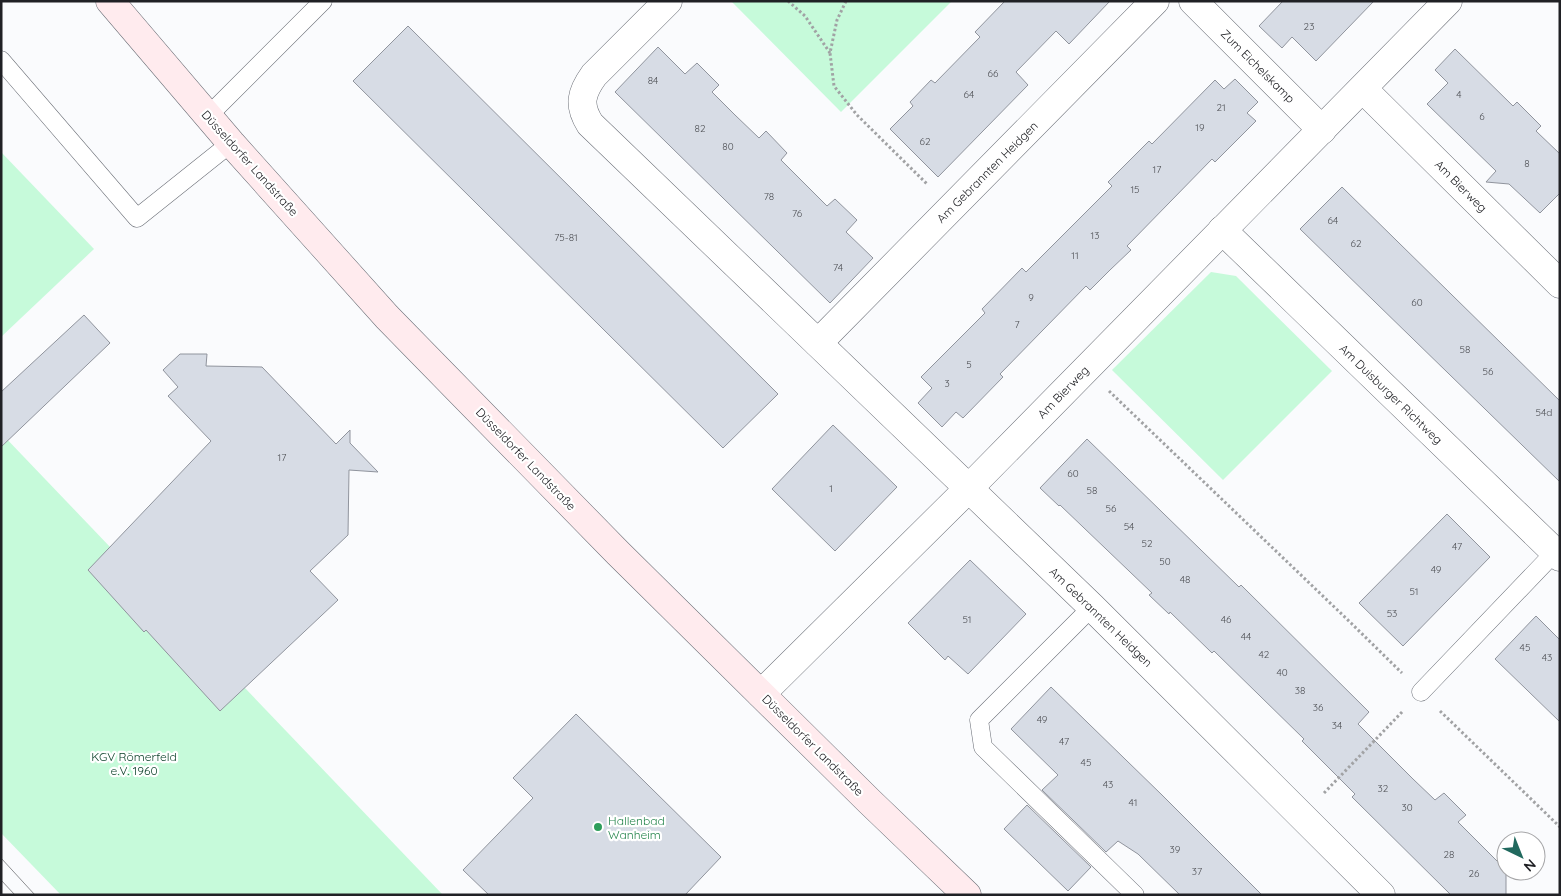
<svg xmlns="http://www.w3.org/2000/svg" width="1561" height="896" font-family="Quicksand,sans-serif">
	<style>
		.green { fill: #c6fada }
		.building { fill: #d7dce5; stroke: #90949d }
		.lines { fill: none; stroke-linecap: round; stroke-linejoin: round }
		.service-casing { stroke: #6b6f77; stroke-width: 19 }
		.minor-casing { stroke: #6b6f77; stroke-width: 29 }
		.secondary-casing { stroke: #6b6f77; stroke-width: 29 }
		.path { stroke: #a1a2a4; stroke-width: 3; stroke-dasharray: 2.5 2.5; stroke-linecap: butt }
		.service { stroke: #fff; stroke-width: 18 }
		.minor { stroke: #fff; stroke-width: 28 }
		.secondary { stroke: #ffebee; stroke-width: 28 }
		.tram { stroke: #8e8f92; stroke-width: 1 }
		.leisure-dot { fill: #2e9e5b; stroke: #fff; stroke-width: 2 }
		.labels { text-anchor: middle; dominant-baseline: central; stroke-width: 4.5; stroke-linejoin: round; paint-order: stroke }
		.number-label { font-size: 10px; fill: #4e5055 }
		.street-label { font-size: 12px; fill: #202125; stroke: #fff }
		.park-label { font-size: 12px; fill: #043b23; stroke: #fff }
		.leisure-label { font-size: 12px; fill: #27864d; stroke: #fff; text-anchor: start }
	</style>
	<rect width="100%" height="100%" fill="#fafbfd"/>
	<g class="green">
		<path d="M731,1H952L841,112Z"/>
		<path d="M1,152L94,249L1,337Z"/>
		<path d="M1211,272L1236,276L1332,371L1223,480L1112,370Z"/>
		<path d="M1,433L443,895H61L1,833Z"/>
	</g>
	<g class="building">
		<path d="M1005,1H1110L1069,44L1056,31L1016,72L1028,85L938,177L890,129L913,106L910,102L931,80L935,83L980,37L975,32Z"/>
		<path d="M1283,1H1374L1316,61L1292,37L1282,48L1259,26Z"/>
		<path d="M408,26L778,394L723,448L353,81Z"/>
		<path d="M658,47L685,74L697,63L719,85L712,92L735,115L759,138L766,131L787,153L781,160L827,206L835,199L857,220L846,232L873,258L830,303L615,92Z"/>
		<path d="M1455,49L1513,106L1517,102L1541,126L1536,131L1560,154V193L1540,213L1509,184L1486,182L1496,171L1427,104L1448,83L1435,70Z"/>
		<path d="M1235,79L1258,102L1247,113L1256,121L1215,162L1212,159L1127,246L1131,250L1110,270L1090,290L1086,286L1000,374L1003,377L963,418L956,412L942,427L918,403L932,388L921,377L985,313L982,309L1022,268L1026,272L1112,186L1108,182L1149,141L1152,144L1215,80L1224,89Z"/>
		<path d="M1342,187L1560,401V482L1300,229Z"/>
		<path d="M84,315L110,343L1,447V392Z"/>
		<path d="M180,354H207L206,366L262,367L336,444L350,430V443L378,472L349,470L348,535L310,571L338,600L220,711L146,630L144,632L88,570L211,441L168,396L178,387L163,370Z"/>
		<path d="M833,425L897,487L835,551L772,489Z"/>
		<path d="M1087,439L1239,587L1241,585L1369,712L1358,724L1413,779L1435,800L1444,793L1466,815L1458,822L1506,870V895H1451L1352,797L1355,794L1302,741L1304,739L1214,651L1212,653L1170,612L1169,614L1149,595L1152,593L1060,505L1059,506L1040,488Z"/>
		<path d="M1447,514L1490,557L1403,646L1359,603Z"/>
		<path d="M970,560L1026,614L968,674L948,656L945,660L908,623Z"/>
		<path d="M1536,616L1560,640V722L1495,659Z"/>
		<path d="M1051,687L1162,795L1262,895H1180L1138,854L1118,841L1106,852L1042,790L1058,775L1011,729Z"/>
		<path d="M576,714L721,857L685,895H489L463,870L533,798L513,778Z"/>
		<path d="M1027,805L1091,867L1068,891L1004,829Z"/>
	</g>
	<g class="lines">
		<g class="service-casing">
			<g id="service">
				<path d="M1,60L137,218L231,143"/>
				<path d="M208,116L323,1"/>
				<path d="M1092,607L979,720L983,747L1135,895"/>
				<path d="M1421,692L1555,552"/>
			</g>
		</g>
		<g class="minor-casing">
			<g id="minor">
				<path d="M668,1L594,75C581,93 578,105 590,124L1092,607L1381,895"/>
				<path d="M1193,1L1322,130"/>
				<path d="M1363,89L1560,284"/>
				<path d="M1222,230L1560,557"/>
				<path d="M818,343L1155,1"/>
				<path d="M761,694L968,489L1448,1"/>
			</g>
		</g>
		<g class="secondary-casing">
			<path id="secondary" d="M110,1L231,143L387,317L618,553L869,801L967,895"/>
		</g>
		<g class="path">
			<path d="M788,1L805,16L830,53"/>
			<path d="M846,1L837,20L830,53L834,86L857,115L928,185"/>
			<path d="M1109,391L1351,623L1402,673"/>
			<path d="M1440,711L1560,827"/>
			<path d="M1324,793L1403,711"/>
		</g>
		<use href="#service" class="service"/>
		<use href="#minor" class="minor"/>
		<use href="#secondary" class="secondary"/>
		<g class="tram">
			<path d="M1,858L35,895"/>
			<path d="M1,880L15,895"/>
		</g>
	</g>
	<circle class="leisure-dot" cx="598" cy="827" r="5"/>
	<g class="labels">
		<g class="number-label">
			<text x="1309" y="26">23</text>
			<text x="993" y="73">66</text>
			<text x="653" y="80">84</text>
			<text x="969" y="94">64</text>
			<text x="1459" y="94">4</text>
			<text x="1221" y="107">21</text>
			<text x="1482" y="116">6</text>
			<text x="1200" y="127">19</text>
			<text x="700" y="128">82</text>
			<text x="925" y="141">62</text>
			<text x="728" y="146">80</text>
			<text x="1527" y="163">8</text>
			<text x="1157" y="169">17</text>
			<text x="1135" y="189">15</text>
			<text x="769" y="196">78</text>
			<text x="797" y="213">76</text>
			<text x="1333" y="220">64</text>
			<text x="1095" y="235">13</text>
			<text x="566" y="237">75-81</text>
			<text x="1356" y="243">62</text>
			<text x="1075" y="255">11</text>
			<text x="838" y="267">74</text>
			<text x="1031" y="297">9</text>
			<text x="1417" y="302">60</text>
			<text x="1017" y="324">7</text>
			<text x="1465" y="349">58</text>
			<text x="969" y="364">5</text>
			<text x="1488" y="371">56</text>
			<text x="947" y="383">3</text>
			<text x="1544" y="412">54d</text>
			<text x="282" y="457">17</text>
			<text x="1073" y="473">60</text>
			<text x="831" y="488">1</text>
			<text x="1092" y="490">58</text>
			<text x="1111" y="508">56</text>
			<text x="1129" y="526">54</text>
			<text x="1147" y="543">52</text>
			<text x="1457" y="546">47</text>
			<text x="1165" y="561">50</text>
			<text x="1436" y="569">49</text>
			<text x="1185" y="579">48</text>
			<text x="1414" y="591">51</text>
			<text x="1392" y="613">53</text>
			<text x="967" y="619">51</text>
			<text x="1226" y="619">46</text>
			<text x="1246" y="636">44</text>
			<text x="1525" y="647">45</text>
			<text x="1264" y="654">42</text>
			<text x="1547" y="657">43</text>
			<text x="1282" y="672">40</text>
			<text x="1300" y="690">38</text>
			<text x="1318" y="707">36</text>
			<text x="1042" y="719">49</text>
			<text x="1337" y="725">34</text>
			<text x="1064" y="741">47</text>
			<text x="1086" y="762">45</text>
			<text x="1108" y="784">43</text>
			<text x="1383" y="788">32</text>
			<text x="1133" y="802">41</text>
			<text x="1407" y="807">30</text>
			<text x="1175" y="849">39</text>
			<text x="1449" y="854">28</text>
			<text x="1197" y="871">37</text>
			<text x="1474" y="873">26</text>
		</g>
		<g class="street-label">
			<text transform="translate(1258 66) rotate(45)">Zum Eichelskamp</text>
			<text transform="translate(250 163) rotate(48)">Düsseldorfer Landstraße</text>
			<text transform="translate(987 172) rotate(-45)">Am Gebrannten Heidgen</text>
			<text transform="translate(1461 186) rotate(45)">Am Bierweg</text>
			<text transform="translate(1063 392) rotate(-46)">Am Bierweg</text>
			<text transform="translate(1391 394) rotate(44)">Am Duisburger Richtweg</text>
			<text transform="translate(526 459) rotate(46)">Düsseldorfer Landstraße</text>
			<text transform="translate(1101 617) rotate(44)">Am Gebrannten Heidgen</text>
			<text transform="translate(813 745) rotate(45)">Düsseldorfer Landstraße</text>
		</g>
		<g class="park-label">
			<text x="134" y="756">KGV Römerfeld<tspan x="134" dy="14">e.V. 1960</tspan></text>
		</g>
		<g class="leisure-label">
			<text x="608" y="820">Hallenbad<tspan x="608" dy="14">Wanheim</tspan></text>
		</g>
	</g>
	<rect width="1561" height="896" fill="none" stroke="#202125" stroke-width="5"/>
	<g transform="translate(1521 856) rotate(137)"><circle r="24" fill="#ffffff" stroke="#a6a6a8"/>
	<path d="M0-4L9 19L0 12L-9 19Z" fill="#21695e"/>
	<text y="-8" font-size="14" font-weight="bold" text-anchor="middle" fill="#202125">N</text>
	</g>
</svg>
